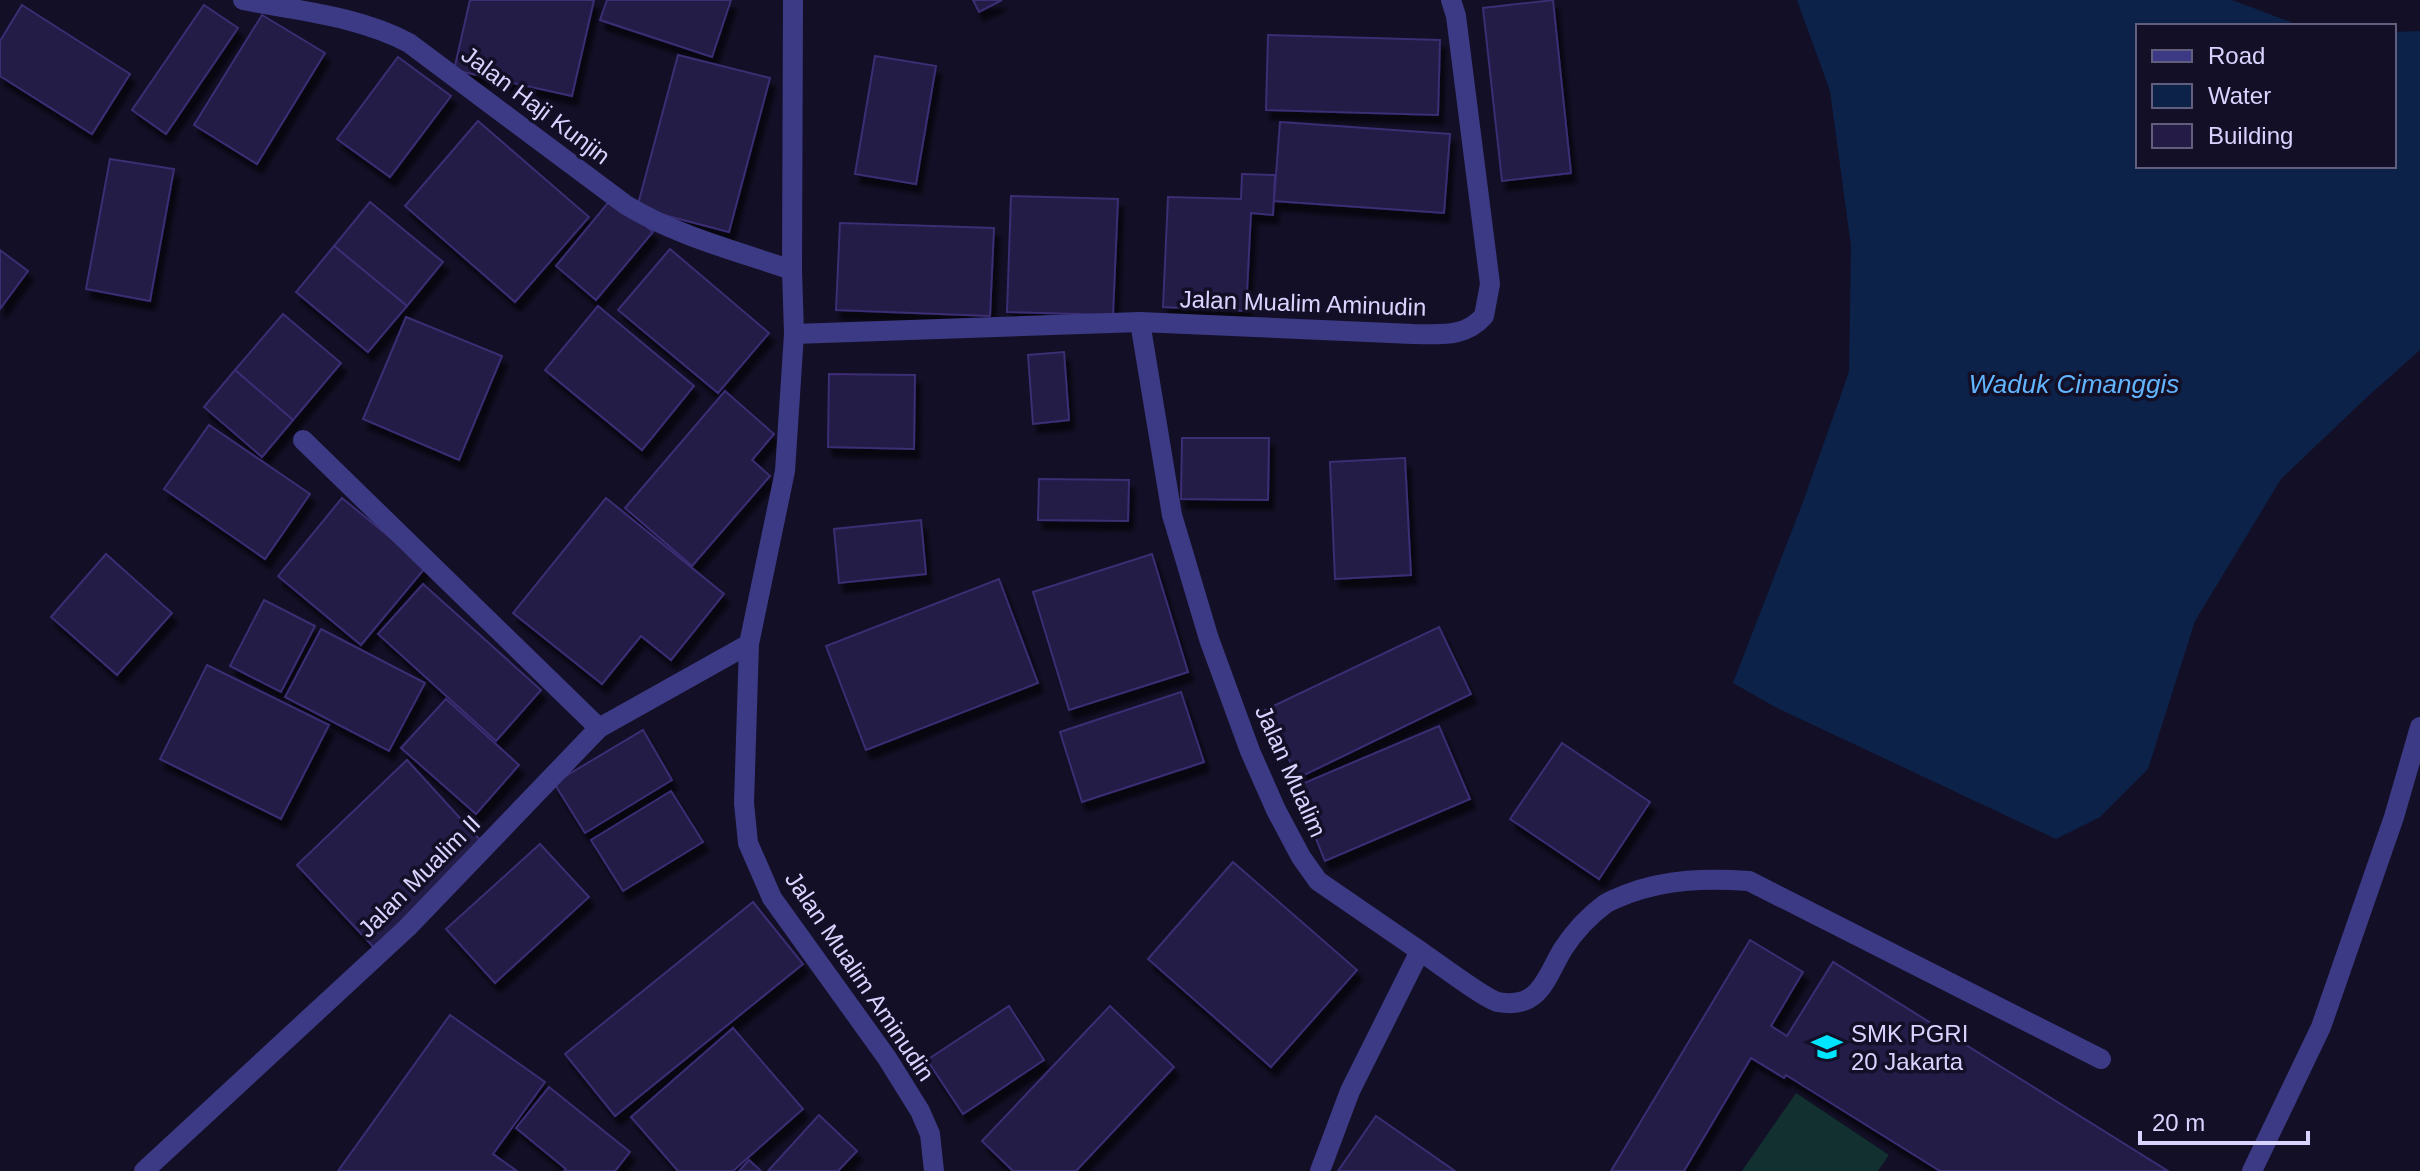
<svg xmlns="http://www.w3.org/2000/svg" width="2420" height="1171" font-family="Helvetica,sans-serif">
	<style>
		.green { fill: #12302f }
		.water { fill: #0c2248 }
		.building { fill: #241b47; stroke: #3b2d73; stroke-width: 2; filter: url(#shadow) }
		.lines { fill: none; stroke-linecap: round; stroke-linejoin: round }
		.lane { stroke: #3d3a85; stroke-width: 20 }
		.street { stroke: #3d3a85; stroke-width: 20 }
		.labels { text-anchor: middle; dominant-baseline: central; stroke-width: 7; stroke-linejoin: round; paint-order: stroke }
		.street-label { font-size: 24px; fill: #d9d4ff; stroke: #130f26 }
		.poi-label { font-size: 24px; fill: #d9d4ff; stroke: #130f26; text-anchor: start }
		.water-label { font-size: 26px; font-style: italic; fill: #62b6ff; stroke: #130f26 }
	</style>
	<defs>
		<filter id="shadow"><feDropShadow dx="5" dy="9" stdDeviation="2" flood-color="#0009"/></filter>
	</defs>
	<rect width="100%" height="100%" fill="#130f26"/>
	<path class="green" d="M1796,1093L1889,1155L1878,1171H1742Z"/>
	<path class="water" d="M1797,0H2232L2301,26H2138V166H2394V32L2420,31V350L2365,399L2281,479L2195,621L2148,769L2100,817L2056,839L1775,707L1733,683L1803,502L1849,372L1851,246L1830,91Z"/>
	<g class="building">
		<path d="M470,0H594L572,96L454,70Z"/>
		<path d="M607,0H731L712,57L600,20Z"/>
		<path d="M973,0H1002L979,12Z"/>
		<path d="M1553,0L1571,173L1502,181L1483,8Z"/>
		<path d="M22,5L130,74L92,134L0,76V41Z"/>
		<path d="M204,5L238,28L166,134L132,110Z"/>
		<path d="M262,15L325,53L257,164L194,125Z"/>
		<path d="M1268,35L1440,40L1438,115L1266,110Z"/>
		<path d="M678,55L770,78L729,232L637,208Z"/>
		<path d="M875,56L936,66L916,184L855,174Z"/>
		<path d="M398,57L451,96L390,177L337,139Z"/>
		<path d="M478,121L589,217L515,302L405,206Z"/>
		<path d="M1280,122L1450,134L1444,213L1274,201Z"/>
		<path d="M110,159L174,169L150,301L86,289Z"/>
		<path d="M1242,174L1275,175L1273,215L1251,213L1246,311L1163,307L1168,197L1241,199Z"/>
		<path d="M1011,196L1118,199L1113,315L1007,312Z"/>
		<path d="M612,198L653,232L596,300L556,266Z"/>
		<path d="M370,202L443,262L407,306L334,246Z"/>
		<path d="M840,223L994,228L990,316L836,310Z"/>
		<path d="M334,246L407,306L368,352L296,292Z"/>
		<path d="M670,249L769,333L718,393L618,310Z"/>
		<path d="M0,250L28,271L0,309Z"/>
		<path d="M598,306L694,386L642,450L545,370Z"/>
		<path d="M283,314L341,363L293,420L235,370Z"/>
		<path d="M406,317L502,356L459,460L363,419Z"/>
		<path d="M1064,352L1069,420L1033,424L1028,355Z"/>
		<path d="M235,370L293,420L262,457L204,407Z"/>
		<path d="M829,374L915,375L914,449L828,447Z"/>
		<path d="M725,391L774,434L752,460L770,476L692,566L625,508Z"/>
		<path d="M209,425L310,494L265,559L164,489Z"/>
		<path d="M1182,438H1269L1268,500L1181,499Z"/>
		<path d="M1405,458L1411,575L1335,579L1330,462Z"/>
		<path d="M1039,479L1129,480L1128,521L1038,520Z"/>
		<path d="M342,498L426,567L361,645L278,576Z"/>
		<path d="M606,498L724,594L671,660L641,636L602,684L513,613Z"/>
		<path d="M921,520L926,574L839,583L834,529Z"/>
		<path d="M106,554L172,613L117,675L51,617Z"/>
		<path d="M1152,554L1188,672L1069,710L1033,592Z"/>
		<path d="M999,579L1038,683L866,750L826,646Z"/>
		<path d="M423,584L541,690L496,741L378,634Z"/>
		<path d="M264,600L315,626L281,692L230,666Z"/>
		<path d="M1439,627L1471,694L1298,778L1265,710Z"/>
		<path d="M321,629L425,683L389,751L285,697Z"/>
		<path d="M207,665L329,725L281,819L160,759Z"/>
		<path d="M1181,692L1204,762L1082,802L1060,732Z"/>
		<path d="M446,699L519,765L476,814L401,748Z"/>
		<path d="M1439,726L1470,799L1325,861L1295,787Z"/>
		<path d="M643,730L672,780L585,833L554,783Z"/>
		<path d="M1562,743L1650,802L1599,879L1510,819Z"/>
		<path d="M407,760L481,841L378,952L297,865Z"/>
		<path d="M671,791L703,842L623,891L591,840Z"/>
		<path d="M540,844L589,897L495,983L446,929Z"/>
		<path d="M1233,862L1357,970L1271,1067L1148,959Z"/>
		<path d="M753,902L803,964L615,1116L565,1054Z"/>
		<path d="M1750,940L1803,972L1771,1026L1787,1036L1833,962L2168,1171H1940L1786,1075L1784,1078L1751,1058L1684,1171H1611Z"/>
		<path d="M1009,1006L1044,1060L963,1114L927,1060Z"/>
		<path d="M1110,1006L1174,1067L1076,1171H1013L982,1141Z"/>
		<path d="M450,1015L545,1082L493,1154L517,1171H338Z"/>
		<path d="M733,1028L803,1109L733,1171H678L631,1117Z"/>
		<path d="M549,1087L630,1152L615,1171H564L566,1169L516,1128Z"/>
		<path d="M819,1115L857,1151L838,1171H768Z"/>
		<path d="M1376,1116L1455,1171H1338Z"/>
		<path d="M749,1160L761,1171H739Z"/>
	</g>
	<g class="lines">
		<path class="lane" d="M1420,951C1435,961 1485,999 1498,1002C1540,1010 1546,977 1563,949C1574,932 1589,916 1605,904C1611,900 1620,897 1627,894C1667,879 1707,878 1749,881L2101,1059"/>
		<g class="street">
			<path d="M243,0C298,11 359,16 409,43L626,205C677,236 736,251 792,270"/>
			<path d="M793,0L792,270L794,334L785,471L749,644L744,803L748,843L772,898L887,1058L920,1111L930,1134L934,1171"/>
			<path d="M1140,322L1172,515L1209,639L1250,751L1276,810L1301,857L1318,881L1420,951L1350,1091L1320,1171"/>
			<path d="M794,334L1140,322L1413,334C1440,334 1465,338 1484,316L1490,284L1456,16L1451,0"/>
			<path d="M303,440L599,728"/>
			<path d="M144,1171L407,928L599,728L749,644"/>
			<path d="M2252,1171L2321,1027L2394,817L2420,727"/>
		</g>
	</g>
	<defs>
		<g id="school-bare" transform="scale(2.4)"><path d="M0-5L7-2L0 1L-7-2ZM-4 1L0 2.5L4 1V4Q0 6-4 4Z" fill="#00e5ff" stroke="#130f26" stroke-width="2.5" paint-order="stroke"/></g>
	</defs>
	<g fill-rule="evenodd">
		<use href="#school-bare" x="1827" y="1047"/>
	</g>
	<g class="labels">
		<g class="street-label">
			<text transform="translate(536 105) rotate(37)">Jalan Haji Kunjin</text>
			<text transform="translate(1303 303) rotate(2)">Jalan Mualim Aminudin</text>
			<text transform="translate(1291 771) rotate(66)">Jalan Mualim</text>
			<text transform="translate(419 876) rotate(-45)">Jalan Mualim II</text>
			<text transform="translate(860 976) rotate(56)">Jalan Mualim Aminudin</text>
		</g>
		<g class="poi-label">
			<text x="1851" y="1033">SMK PGRI<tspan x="1851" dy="28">20 Jakarta</tspan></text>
		</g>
		<g class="water-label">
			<text x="2074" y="384">Waduk Cimanggis</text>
		</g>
	</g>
	<rect x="2136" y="24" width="260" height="144" fill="#130f26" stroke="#625e7d" stroke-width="2"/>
	<rect x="2152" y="50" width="40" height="12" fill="#3d3a85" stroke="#625e7d" stroke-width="2"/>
	<text x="2208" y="64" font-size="24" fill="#d9d4ff">Road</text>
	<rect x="2152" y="84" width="40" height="24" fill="#0c2248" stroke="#625e7d" stroke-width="2"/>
	<text x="2208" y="104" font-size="24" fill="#d9d4ff">Water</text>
	<rect x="2152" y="124" width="40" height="24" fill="#241b47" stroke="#625e7d" stroke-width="2"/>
	<text x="2208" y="144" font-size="24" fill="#d9d4ff">Building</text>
	<path d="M2140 1131v12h168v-12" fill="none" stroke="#d9d4ff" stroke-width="4"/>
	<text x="2152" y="1131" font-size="24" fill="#d9d4ff" stroke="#130f26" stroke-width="6" paint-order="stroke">20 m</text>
</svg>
